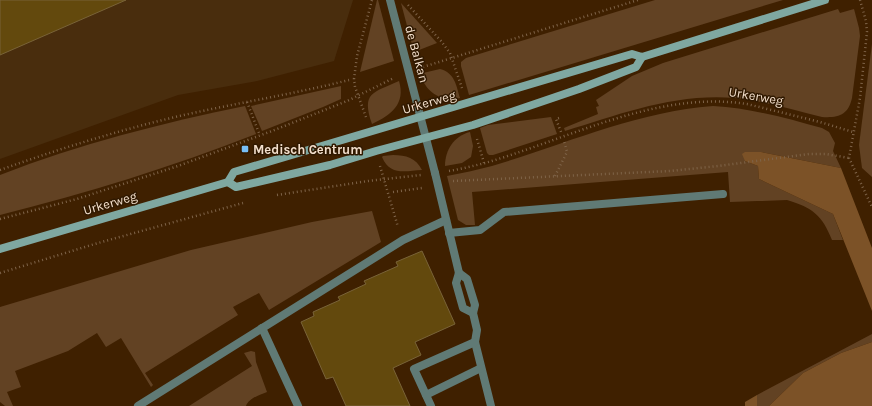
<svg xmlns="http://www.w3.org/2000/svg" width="872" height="406" font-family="Karla,sans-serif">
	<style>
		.built { fill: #492d0d }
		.green { fill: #624223 }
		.forest { fill: #7c5227 }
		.building { fill: #63490d; stroke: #796338 }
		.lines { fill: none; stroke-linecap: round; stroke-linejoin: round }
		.path { stroke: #7f6449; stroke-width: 2.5; stroke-dasharray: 1 3; stroke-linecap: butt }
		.service { stroke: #607a75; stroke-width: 8 }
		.minor { stroke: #607a75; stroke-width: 8 }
		.secondary { stroke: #7fa8a1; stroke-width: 8 }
		.poi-dot { fill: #78bff7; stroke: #301900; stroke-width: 1.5 }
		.labels { text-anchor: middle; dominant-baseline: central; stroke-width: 3; stroke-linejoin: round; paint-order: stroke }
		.street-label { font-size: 13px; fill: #f3dfcc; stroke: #301900 }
		.poi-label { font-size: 13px; font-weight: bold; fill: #f3dfcc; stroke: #301900; text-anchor: start }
	</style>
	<rect width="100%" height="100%" fill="#3f2000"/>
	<path class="built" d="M0,0H353L334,61L257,81L178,95L0,159Z"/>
	<g class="green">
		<path d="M377,0H378L394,61L360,72Z"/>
		<path d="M655,0H783L469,95L461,66V62L466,58Z"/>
		<path d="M401,3L437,43L414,52Z"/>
		<path d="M838,9L840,13L854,9L859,28L860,36L852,98C848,115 839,118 822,117C793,110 764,101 735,98C674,93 621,114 565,131L564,128L598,114L596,107L599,106L596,100L632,76L663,63Z"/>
		<path d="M872,44V177L862,168L859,145Z"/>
		<path d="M440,69C455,73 456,85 460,98C443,103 425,92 421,75L423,73Z"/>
		<path d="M399,81C406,104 391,115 372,124C361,92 373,93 399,81Z"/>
		<path d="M341,86V99L323,107L262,131L251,106Z"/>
		<path d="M245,106L256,134C172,167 87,193 0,215V175C79,144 162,123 245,106Z"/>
		<path d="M713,106C750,108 786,118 822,128L829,132L835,143L833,151L841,168L761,152L745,161L758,166L759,179L833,214L843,240H832C822,215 813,208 787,200L730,202L728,172L472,192L475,225H466L458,220L447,176C462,173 477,170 492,166C566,144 635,112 713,106Z"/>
		<path d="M551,117L557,134L493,155H489L487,153L480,128L488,125Z"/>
		<path d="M470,132L473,146L471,157L462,163L445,166C445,150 454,136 470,132Z"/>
		<path d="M393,155C406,155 416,158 422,170C405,171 390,176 382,157L383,156Z"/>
		<path d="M372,211L381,242L269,310L259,293L233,307L238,315L145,373L153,385L151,387L121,338L106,347L97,333L68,351L15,371L21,387L7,392L13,406H5L0,402V307L191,250L312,222Z"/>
		<path d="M872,334V342L841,353L803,373L769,406H757V395Z"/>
		<path d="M251,351L255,352L256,362L267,392C260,395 249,398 246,406H189L252,366L244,353Z"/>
	</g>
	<g class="forest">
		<path d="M745,152H761L841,168L872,248V311L833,214L759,179L758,166L745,161L742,154Z"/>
		<path d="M872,342V406H769L803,373L841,353Z"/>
		<path d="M757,395V406H745V402Z"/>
	</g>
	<g class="building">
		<path d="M0,0H126L0,55Z"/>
		<path d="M422,251L455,324L415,342L421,355L393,368L410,406H346L333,377L326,379L301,322L314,316L313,312L340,300L338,297L366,284L364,281L398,266L396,262Z"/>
	</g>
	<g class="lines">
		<g class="path">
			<path d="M860,0L866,21L867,32L860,98L849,158L872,207"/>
			<path d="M408,5L441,41L450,53L462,88"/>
			<path d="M423,67L638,0"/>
			<path d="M247,102L259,133"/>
			<path d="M366,117L355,87L354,79L357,56L372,0"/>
			<path d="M559,118L556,119L561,132"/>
			<path d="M477,139L484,163"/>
			<path d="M380,166L398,227"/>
			<path d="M0,170C56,150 113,132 171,118C230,104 290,95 349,80"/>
			<path d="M449,171C461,169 473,166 485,163C569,139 657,90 747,104L820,122L853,132"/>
			<path d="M555,176L567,152L564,141"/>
			<path d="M453,181L670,171L718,166L809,154H826L849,158"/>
			<path d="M393,192L422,188"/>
			<path d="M277,195L368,181L421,175"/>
			<path d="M0,219L77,199L178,166L272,131L347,101L394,78"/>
			<path d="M0,273L98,243L243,203"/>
		</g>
		<g class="service">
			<path d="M435,173L459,273L456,283L463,308L473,313"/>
			<path d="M449,233L480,230L504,212L723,194"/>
			<path d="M459,273L467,279L475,305L473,313L477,330L475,342L491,406"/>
			<path d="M262,328L298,406"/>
			<path d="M426,395L481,368"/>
			<path d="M138,406L403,240L446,220"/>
			<path d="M431,406L414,369L475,342"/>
		</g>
		<path class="minor" d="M390,0L435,173"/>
		<g class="secondary">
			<path d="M228,182L236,187L330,165L376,151L473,125L579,89L636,67L642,57"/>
			<path d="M0,249L228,182L234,172L632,54L642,57L825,0"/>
		</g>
	</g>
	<rect class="poi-dot" x="241" y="145" width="8" height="8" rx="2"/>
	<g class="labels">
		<g class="street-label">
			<text transform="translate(417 54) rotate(75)">de Balkan</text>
			<text transform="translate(756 96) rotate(10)">Urkerweg</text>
			<text transform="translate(429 102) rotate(-16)">Urkerweg</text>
			<text transform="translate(110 203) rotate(-16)">Urkerweg</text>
		</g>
		<g class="poi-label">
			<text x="253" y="149">Medisch Centrum</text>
		</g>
	</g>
</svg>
